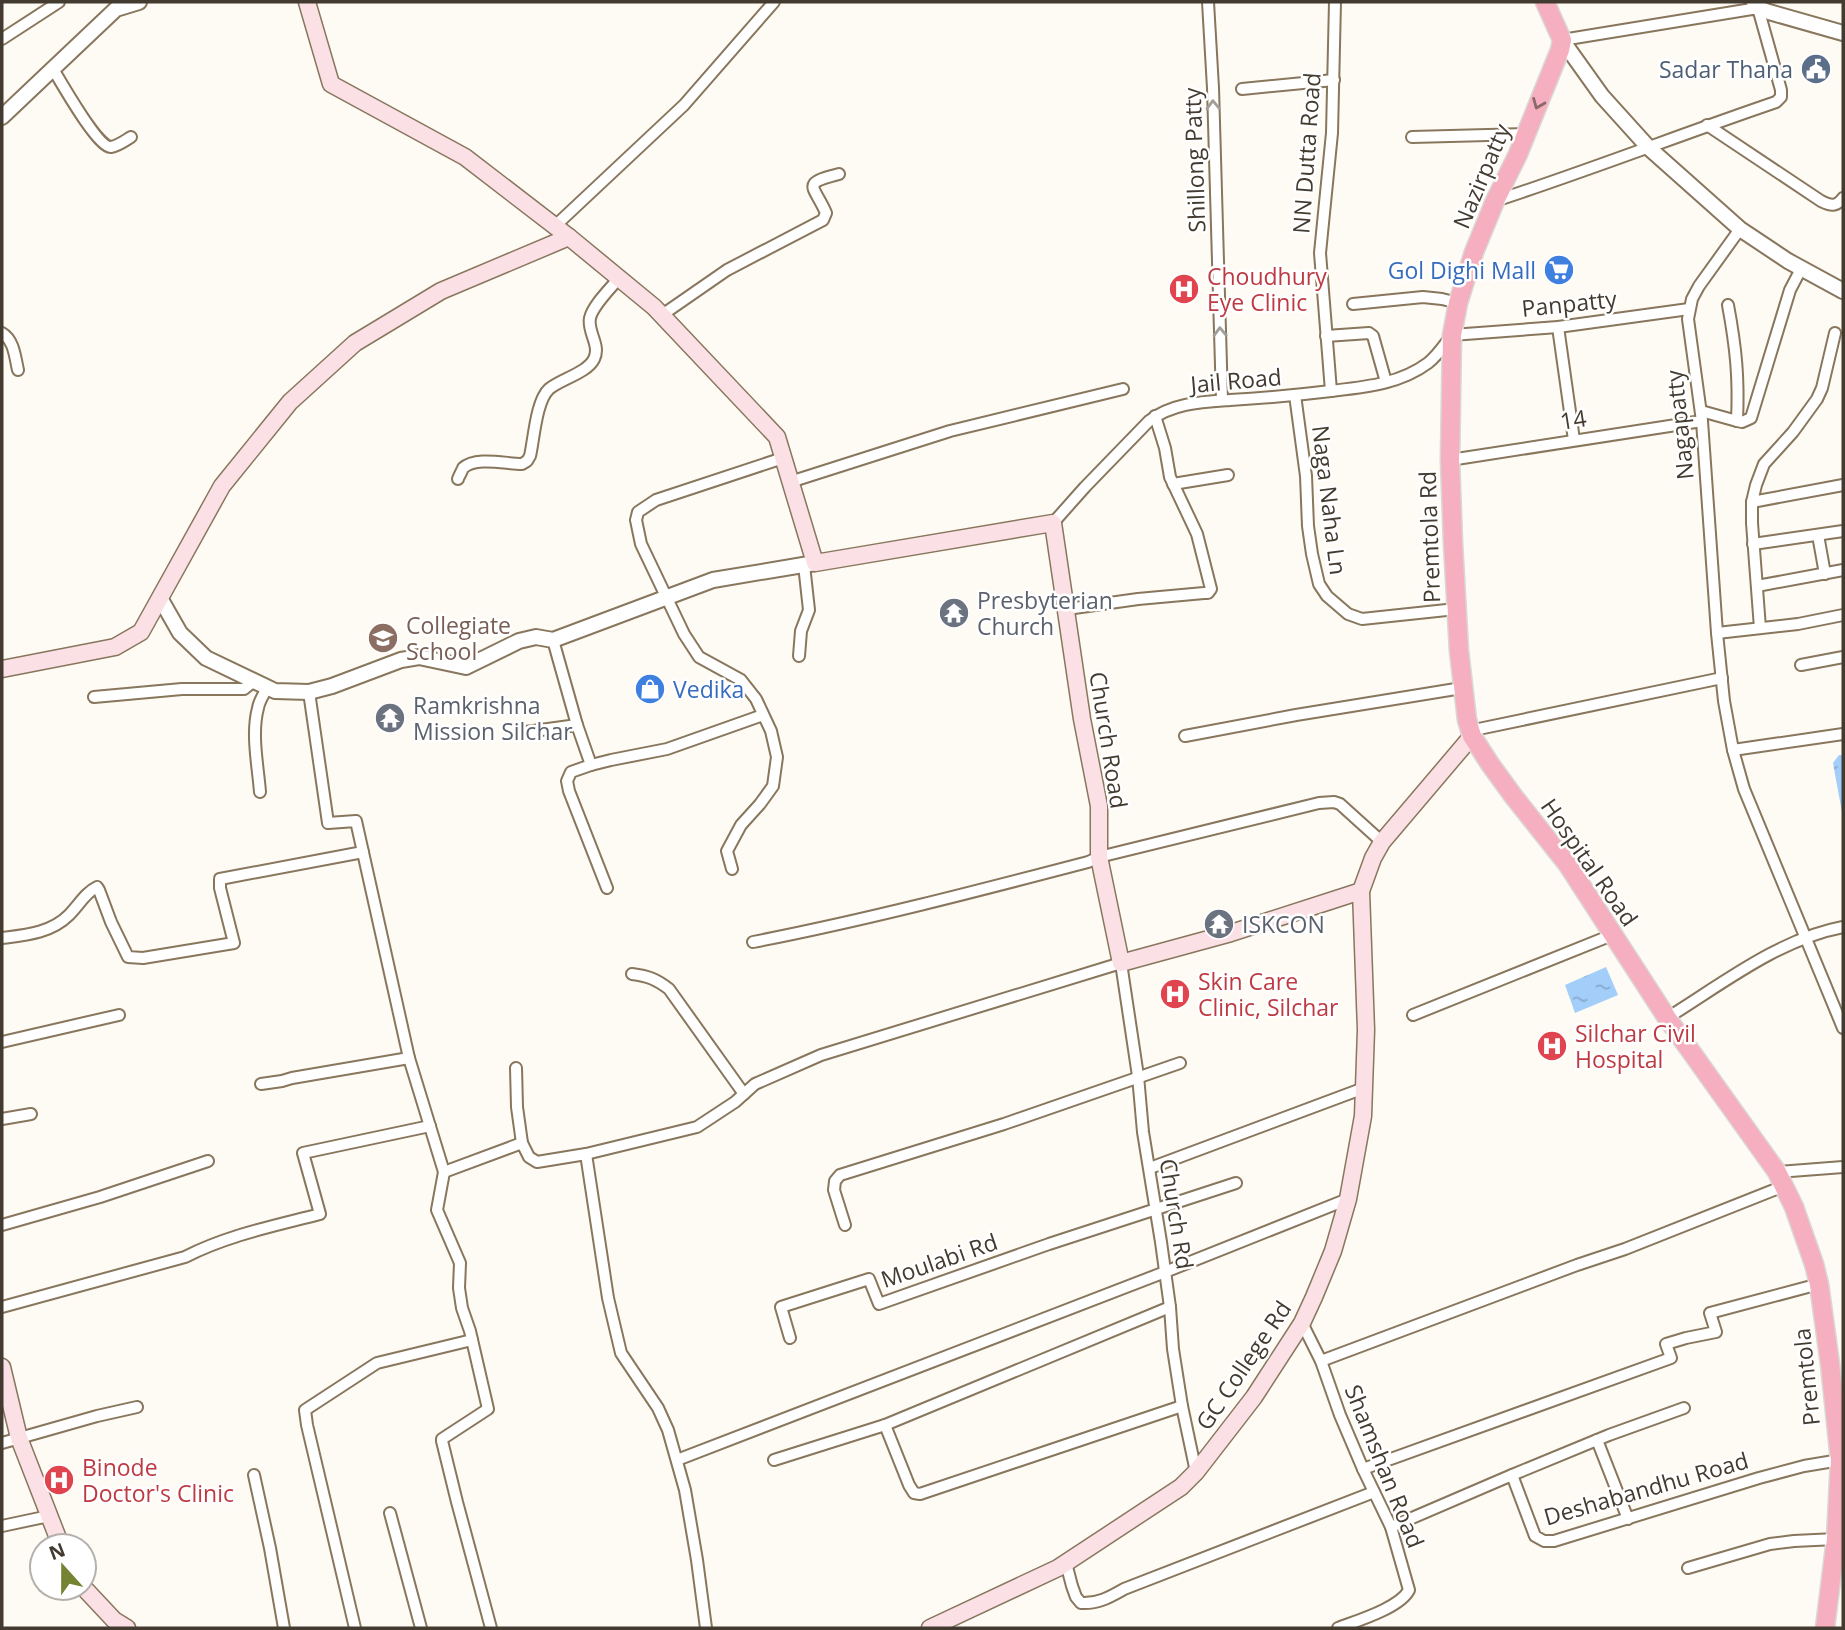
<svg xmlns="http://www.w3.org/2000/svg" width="1845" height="1630" font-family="'Open Sans',sans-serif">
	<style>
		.water { fill: url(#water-ripples) }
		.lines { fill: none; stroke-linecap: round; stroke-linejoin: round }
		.minor-casing { stroke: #88765d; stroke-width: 14 }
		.tertiary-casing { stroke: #88765d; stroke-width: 18 }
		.secondary-casing { stroke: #88765d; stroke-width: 19 }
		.trunk-casing { stroke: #d9d8d6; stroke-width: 21 }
		.minor { stroke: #fff; stroke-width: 10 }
		.tertiary { stroke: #fff; stroke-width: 14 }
		.secondary { stroke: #fbe1e6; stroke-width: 16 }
		.trunk { stroke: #f6afbe; stroke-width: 18 }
		.oneway { stroke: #8b6969 }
		.oneway2 { stroke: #a19d98 }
		.labels { text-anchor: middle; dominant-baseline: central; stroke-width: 5; stroke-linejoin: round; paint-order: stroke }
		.service-label { font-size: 23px; fill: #4e5e75; stroke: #fff; text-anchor: end }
		.street-label { font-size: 23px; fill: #433b30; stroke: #fff }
		.shop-label { font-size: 23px; fill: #366cbe; stroke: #fff; text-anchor: end }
		.health-label { font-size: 23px; fill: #be3a42; stroke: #fff; text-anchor: start }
		.worship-label { font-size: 23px; fill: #5b616d; stroke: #fff; text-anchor: start }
		.education-label { font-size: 23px; fill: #785e54; stroke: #fff; text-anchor: start }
	</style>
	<defs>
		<pattern id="water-ripples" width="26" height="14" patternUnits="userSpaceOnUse" patternTransform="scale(1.75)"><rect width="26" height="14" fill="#a2cef9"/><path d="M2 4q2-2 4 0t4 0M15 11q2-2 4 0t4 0" fill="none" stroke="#86a8ca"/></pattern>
	</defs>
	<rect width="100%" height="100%" fill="#fefaf4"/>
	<g class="water">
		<path d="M1839,755H1843V818L1833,763Z"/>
		<path d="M1606,967L1618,995L1575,1013L1565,985Z"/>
	</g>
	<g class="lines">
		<g class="minor-casing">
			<g id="minor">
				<path d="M1208,2L1213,88L1222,400"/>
				<path d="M2,39L59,2"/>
				<path d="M53,69C61,82 98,148 111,147C118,146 126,140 131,137"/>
				<path d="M1242,89L1334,80"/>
				<path d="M1707,125L1821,201C1831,206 1836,207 1843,198"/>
				<path d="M1412,137L1526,134"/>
				<path d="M1495,201C1590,170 1682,134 1776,102L1781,97V90L1758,8L1562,40"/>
				<path d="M555,226L684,105L774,2"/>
				<path d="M1740,229L1699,286L1692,299L1688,319L1702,421L1717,633L1724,701L1733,750L1744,789L1843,1028"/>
				<path d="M1353,304L1423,297L1442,299L1458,303"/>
				<path d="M1728,305C1736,348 1739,378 1737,421"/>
				<path d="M662,315L727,270L823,220L826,213C814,185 800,184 839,174"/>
				<path d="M1558,327L1574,440"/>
				<path d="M2,333C14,340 15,357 18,370"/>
				<path d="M1326,336L1369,333L1373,336L1386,382"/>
				<path d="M1331,391L1320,253L1332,133L1335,2"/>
				<path d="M1295,395L1306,476L1308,526L1312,554L1319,584L1327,596L1348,614L1362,619L1456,609"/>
				<path d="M1701,411L1737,421L1742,422L1751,418L1790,290L1801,269"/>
				<path d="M1450,460L1702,421"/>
				<path d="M458,479C458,478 463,469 463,468C476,456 506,464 522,464L527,461L530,456C534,439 536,401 549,389C561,379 587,373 594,359C601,345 587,332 590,318C593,305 611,288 619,278"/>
				<path d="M790,482L950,431L1123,389"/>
				<path d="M1173,484L1228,475"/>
				<path d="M1752,502L1843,485"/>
				<path d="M1053,523L1085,487L1149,421C1173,403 1201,402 1230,400C1264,398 1298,395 1331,391C1365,387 1400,384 1428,363C1437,356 1445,344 1452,335L1558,327L1689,309"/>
				<path d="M1818,535L1825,574"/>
				<path d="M1753,544L1843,531"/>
				<path d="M1757,586L1843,570"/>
				<path d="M1067,609L1138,599L1204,593H1208L1211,589L1197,534L1170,477L1165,448L1155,416"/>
				<path d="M1760,628L1752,523V502L1756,485L1764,464L1793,432L1817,399L1822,388L1835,333"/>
				<path d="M1717,633L1798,624L1843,615"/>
				<path d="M553,640L577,725L591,765L571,772L567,781L569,791L607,888"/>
				<path d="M799,656L801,631L809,610L804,565"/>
				<path d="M1801,665L1843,657"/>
				<path d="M309,692L328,823L356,821L409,1058"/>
				<path d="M94,697L182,689H244L254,681"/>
				<path d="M1469,731L1722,678"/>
				<path d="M526,732L577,725"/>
				<path d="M1185,736L1296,715L1462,688"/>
				<path d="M1733,750L1843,734"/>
				<path d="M591,765L611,760L667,749L763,715"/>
				<path d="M260,792C258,766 251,734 258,708C259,701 264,694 267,688"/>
				<path d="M732,869L727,851L741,825L760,804L773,786L777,757L771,731L756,699L741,680L699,657L684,634L641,544L636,520L638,512L656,500L783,458"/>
				<path d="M2,938C26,935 51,933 69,915C78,906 86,892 97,887L99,890L111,922L128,957L143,958L234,943L220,888V879L363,852"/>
				<path d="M753,942C866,920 977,891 1088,862L1099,857L1319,803L1334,802L1340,804L1382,842"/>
				<path d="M632,974C648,976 656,979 669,989L744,1094"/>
				<path d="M1413,1015L1612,935"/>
				<path d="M1667,1018C1722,984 1779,939 1843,927"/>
				<path d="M2,1042L119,1015"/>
				<path d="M516,1068L517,1107L522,1143"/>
				<path d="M261,1084L282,1081L292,1078L409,1058L444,1172L437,1210L460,1263L459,1288L462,1308L470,1331L488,1409L442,1439V1441L457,1502L491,1628"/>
				<path d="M2,1119L31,1114"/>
				<path d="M1150,1168L1364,1088"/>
				<path d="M444,1172L522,1143L529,1157L537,1162L586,1154"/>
				<path d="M1777,1172L1843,1167"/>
				<path d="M2,1225L100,1197L208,1161"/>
				<path d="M845,1225L834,1190L835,1181L840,1175L1004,1124L1180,1063"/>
				<path d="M2,1307L185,1257C228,1235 274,1226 320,1214L303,1153L430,1126"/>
				<path d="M1302,1323L1321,1361L1340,1415L1363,1469L1391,1527L1409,1590C1400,1608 1356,1621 1338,1628"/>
				<path d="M790,1338L781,1307L869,1279L879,1304L1049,1244L1236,1183"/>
				<path d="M1321,1361L1577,1265L1625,1249L1784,1186"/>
				<path d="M885,1425L909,1485L914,1493L920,1494L1182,1406"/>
				<path d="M1597,1440L1628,1519"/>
				<path d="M2,1443L97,1416L137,1407"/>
				<path d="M677,1460L1165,1272L1348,1199"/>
				<path d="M774,1460L885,1425L1170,1307"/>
				<path d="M1363,1469L1671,1358L1666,1344L1686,1338L1716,1332L1710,1313L1819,1284"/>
				<path d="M254,1475L270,1548L284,1628"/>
				<path d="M1512,1475L1609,1435L1684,1408"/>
				<path d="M390,1513L421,1628"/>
				<path d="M2,1526L49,1516"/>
				<path d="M1391,1527L1512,1475L1535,1536L1544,1541H1554L1759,1478L1804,1466L1840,1460"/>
				<path d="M1066,1563L1072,1586L1076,1597L1081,1603C1098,1604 1110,1597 1124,1589L1374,1492"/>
				<path d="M1688,1568L1770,1544L1794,1541L1836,1539"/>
				<path d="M355,1628L307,1425L305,1410L377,1363L472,1340"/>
				<path d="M706,1628L697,1560L685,1490L668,1430L658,1408L621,1353L608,1298L586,1154L697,1127L735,1102L755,1084L821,1055L1121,963L1138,1076L1143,1132L1161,1242L1170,1307L1173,1349L1182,1406L1196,1472"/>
			</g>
		</g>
		<g class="tertiary-casing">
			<g id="tertiary">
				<path d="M1754,2L1758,8L1769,12L1843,33"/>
				<path d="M1562,40L1602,96L1649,148L1740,229L1788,261L1843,291"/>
				<path d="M2,117L116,9L139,2"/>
				<path d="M160,598L180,633L206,658L275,691L309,692L332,686L401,660L419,657L466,667L519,641L536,637L553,640L713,580L815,563"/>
			</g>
		</g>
		<g class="secondary-casing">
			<g id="secondary">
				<path d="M307,2L331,84L465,157L569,237L654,307L777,437L815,563L1053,523L1082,719L1099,806V857L1121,963L1231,933L1361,891"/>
				<path d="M2,669L115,647L141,632L222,486L290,402L355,343L441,291L569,237"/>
				<path d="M2,1367L19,1438L61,1546"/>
				<path d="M84,1588L114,1620L127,1628"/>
				<path d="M930,1628L1058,1568L1181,1487L1196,1472L1254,1397L1302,1323L1314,1297L1333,1251L1348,1199L1363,1116L1366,1030L1361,891L1373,858L1382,842L1472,736"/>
			</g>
		</g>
		<g class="trunk-casing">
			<path id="trunk" d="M1545,2L1562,40L1560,50L1518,154L1495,201L1474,252L1458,303L1452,335L1450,460L1453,543L1459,651L1467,720L1472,736L1490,764L1514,797L1568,865L1667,1018L1777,1172L1794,1207L1814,1264L1819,1284L1830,1364L1840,1460L1836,1539L1825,1628"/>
		</g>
		<use href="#minor" class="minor"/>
		<use href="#tertiary" class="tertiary"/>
		<use href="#secondary" class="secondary"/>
		<use href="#trunk" class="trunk"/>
	</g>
	<defs><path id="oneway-chevron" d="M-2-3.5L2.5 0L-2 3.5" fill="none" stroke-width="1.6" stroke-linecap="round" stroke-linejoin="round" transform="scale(1.75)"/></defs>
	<use class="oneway" href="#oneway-chevron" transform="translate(1538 104) rotate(112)"/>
	<g class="oneway2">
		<use href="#oneway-chevron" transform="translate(1213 105) rotate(-92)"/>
		<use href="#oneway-chevron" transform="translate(1220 332) rotate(-92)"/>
	</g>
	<defs>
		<g id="civic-disc" transform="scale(1.575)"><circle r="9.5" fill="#5c6f8a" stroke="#fff"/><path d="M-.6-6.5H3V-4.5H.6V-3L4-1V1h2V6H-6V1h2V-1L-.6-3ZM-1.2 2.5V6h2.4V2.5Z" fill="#fff"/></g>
		<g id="supermarket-disc" transform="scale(1.575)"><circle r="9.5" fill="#3f7fe0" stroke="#fff"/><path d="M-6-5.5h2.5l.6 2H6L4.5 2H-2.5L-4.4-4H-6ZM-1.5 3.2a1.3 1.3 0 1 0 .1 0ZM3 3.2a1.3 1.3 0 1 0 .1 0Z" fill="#fff"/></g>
		<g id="hospital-disc" transform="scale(1.575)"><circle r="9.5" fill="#e0444e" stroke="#fff"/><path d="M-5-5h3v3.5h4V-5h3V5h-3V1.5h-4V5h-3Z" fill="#fff"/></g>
		<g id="temple-disc" transform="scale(1.575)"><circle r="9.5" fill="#6b7280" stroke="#fff"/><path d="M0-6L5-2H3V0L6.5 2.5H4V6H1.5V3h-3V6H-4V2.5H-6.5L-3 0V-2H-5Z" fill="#fff"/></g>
		<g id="school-disc" transform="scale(1.575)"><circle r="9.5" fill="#8d6e63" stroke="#fff"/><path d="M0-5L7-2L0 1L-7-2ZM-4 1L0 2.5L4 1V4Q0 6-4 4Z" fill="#fff"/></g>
		<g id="shop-disc" transform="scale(1.575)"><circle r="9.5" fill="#3f7fe0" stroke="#fff"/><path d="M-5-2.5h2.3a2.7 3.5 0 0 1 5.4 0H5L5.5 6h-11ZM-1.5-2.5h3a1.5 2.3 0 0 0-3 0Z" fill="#fff"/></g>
	</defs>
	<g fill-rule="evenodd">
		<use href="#civic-disc" x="1816" y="69"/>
		<use href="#supermarket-disc" x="1559" y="270"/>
		<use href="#hospital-disc" x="1184" y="289"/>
		<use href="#temple-disc" x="954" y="613"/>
		<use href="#school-disc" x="383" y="638"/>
		<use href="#shop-disc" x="650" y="689"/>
		<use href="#temple-disc" x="390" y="718"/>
		<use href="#temple-disc" x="1219" y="924"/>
		<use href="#hospital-disc" x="1175" y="994"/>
		<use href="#hospital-disc" x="1552" y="1046"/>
		<use href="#hospital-disc" x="59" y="1480"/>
	</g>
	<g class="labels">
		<g class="service-label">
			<text x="1793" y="69">Sadar Thana</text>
		</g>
		<g class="street-label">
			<text transform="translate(1306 153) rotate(-86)">NN Dutta Road</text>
			<text transform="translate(1194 160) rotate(-92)">Shillong Patty</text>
			<text transform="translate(1481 176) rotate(-67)">Nazirpatty</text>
			<text transform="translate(1569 303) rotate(-6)">Panpatty</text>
			<text transform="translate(1236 380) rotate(-5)">Jail Road</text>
			<text transform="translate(1573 419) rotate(-9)">14</text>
			<text transform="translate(1679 425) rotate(-96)">Nagapatty</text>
			<text transform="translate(1330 500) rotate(83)">Naga Naha Ln</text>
			<text transform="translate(1429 537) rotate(-92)">Premtola Rd</text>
			<text transform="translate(1109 740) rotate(81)">Church Road</text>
			<text transform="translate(1590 862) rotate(55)">Hospital Road</text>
			<text transform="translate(1177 1214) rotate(81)">Church Rd</text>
			<text transform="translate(939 1260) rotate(-19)">Moulabi Rd</text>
			<text transform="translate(1243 1365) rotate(-56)">GC College Rd</text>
			<text transform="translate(1806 1377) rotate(-96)">Premtola</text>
			<text transform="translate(1385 1466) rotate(68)">Shamshan Road</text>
			<text transform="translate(1646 1488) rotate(-16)">Deshabandhu Road</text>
		</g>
		<g class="shop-label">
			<text x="1536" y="270">Gol Dighi Mall</text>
			<text x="673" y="689" text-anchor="start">Vedika</text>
		</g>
		<g class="health-label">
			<text x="1207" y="276">Choudhury<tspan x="1207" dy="26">Eye Clinic</tspan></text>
			<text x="1198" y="981">Skin Care<tspan x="1198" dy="26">Clinic, Silchar</tspan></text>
			<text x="1575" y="1033">Silchar Civil<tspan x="1575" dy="26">Hospital</tspan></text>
			<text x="82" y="1467">Binode<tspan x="82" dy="26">Doctor's Clinic</tspan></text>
		</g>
		<g class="worship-label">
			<text x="977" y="600">Presbyterian<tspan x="977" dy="26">Church</tspan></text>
			<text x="413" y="705">Ramkrishna<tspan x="413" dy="26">Mission Silchar</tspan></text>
			<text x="1242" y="924">ISKCON</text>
		</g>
		<g class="education-label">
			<text x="406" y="625">Collegiate<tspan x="406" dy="26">School</tspan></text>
		</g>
	</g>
	<rect width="1845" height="1630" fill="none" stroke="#433b30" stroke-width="7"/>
	<g transform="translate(63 1567) rotate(339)"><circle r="33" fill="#ffffff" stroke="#b4b1ac" stroke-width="2"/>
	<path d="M0-5L12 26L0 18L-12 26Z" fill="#748433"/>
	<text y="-10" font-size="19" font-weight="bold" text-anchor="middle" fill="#433b30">N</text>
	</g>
</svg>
